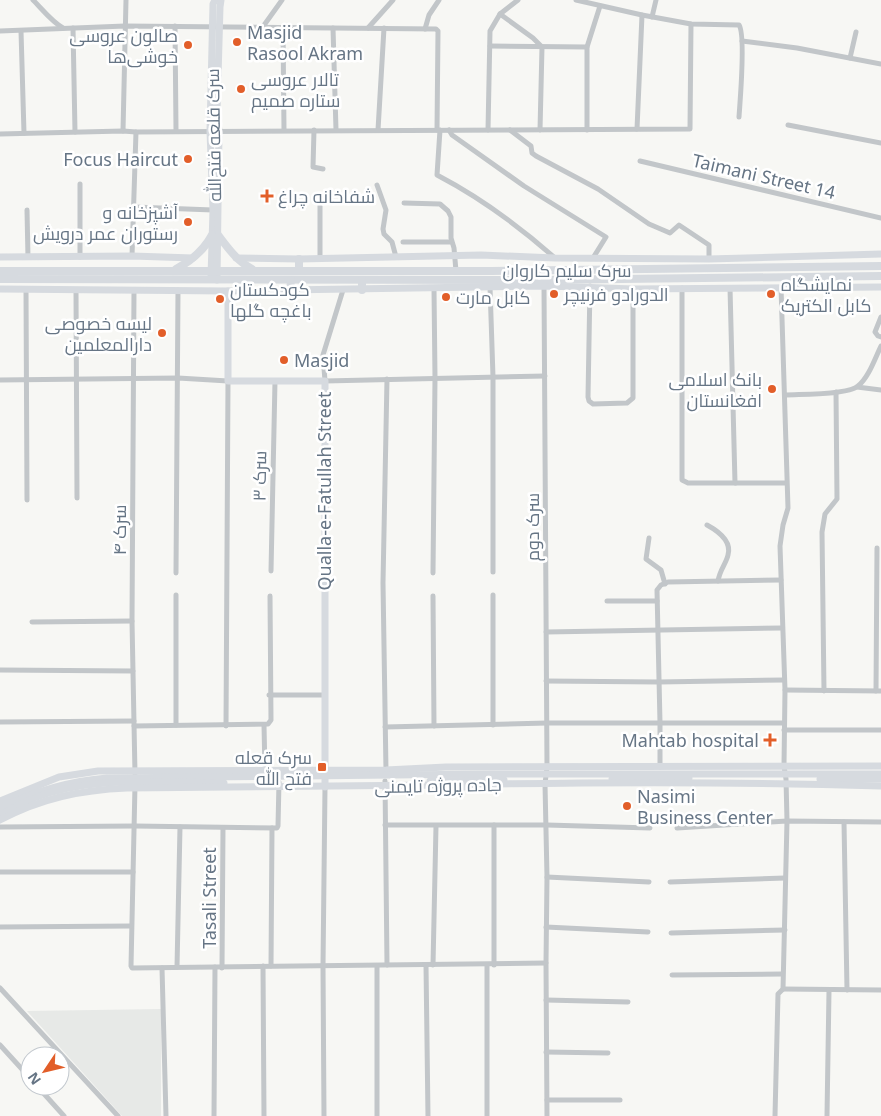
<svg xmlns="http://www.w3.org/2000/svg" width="881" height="1116" font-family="'Noto Sans',Cairo,sans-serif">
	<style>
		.built { fill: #e7e9e7 }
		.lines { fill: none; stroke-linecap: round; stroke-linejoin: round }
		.street { stroke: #c2c6c9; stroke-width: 5 }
		.secondary { stroke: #d6dadf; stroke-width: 7 }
		.primary { stroke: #d6dadf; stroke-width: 8 }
		.poi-dot { fill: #e25e29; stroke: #fff; stroke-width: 2 }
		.labels { text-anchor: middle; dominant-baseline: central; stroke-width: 5; stroke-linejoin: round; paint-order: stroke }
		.poi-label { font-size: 18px; fill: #667585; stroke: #fff; text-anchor: start }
		.street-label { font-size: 18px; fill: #667585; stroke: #fff }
	</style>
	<rect width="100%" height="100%" fill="#f7f7f4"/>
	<path class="built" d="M161,1009V1116H122L27,1011Z"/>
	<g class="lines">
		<g class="street">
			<path d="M33,0C42,9 52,22 63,28"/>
			<path d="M576,0L642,15L691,24L739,25C746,35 740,101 739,117"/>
			<path d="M500,14L533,38L542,47L540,130"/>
			<path d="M652,17L656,0"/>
			<path d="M175,26L176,130"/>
			<path d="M73,28L75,132"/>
			<path d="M262,28L282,0"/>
			<path d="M283,28L284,130"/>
			<path d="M333,28L336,130"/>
			<path d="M368,28L393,0"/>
			<path d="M425,29L429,15L439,0"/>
			<path d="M0,31L125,26L436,29L438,31L437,130"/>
			<path d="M21,31L24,133"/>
			<path d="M742,41L797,48L881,64"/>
			<path d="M490,46L587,47"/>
			<path d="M850,58L856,32"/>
			<path d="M788,125L881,143"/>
			<path d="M637,129L642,15"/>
			<path d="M314,130L313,167L323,169"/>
			<path d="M378,130L384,28"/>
			<path d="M440,130L437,175C479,197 519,226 555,258"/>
			<path d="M449,130L452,135L524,186L606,237L593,258"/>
			<path d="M488,130L490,31L500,14L518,0"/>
			<path d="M510,130L531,146L532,153L536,156L598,189L649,224L670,233L679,225L709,245V259"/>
			<path d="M587,130V47L600,6"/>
			<path d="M123,131L126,0"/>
			<path d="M0,134L123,131L136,132L690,129L691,24"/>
			<path d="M640,161L881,218"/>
			<path d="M377,185L386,210L383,229L384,234L392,242L396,257"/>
			<path d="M320,200V257"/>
			<path d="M404,203L440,204L448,211L451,217V238L454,248L456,271"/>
			<path d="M134,207L213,210"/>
			<path d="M27,210L28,257"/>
			<path d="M403,242H451"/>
			<path d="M132,256L136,132"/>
			<path d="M80,257V184"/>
			<path d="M544,286L547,767L545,784L547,877L546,963L547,1116"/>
			<path d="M590,286L588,397L589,401L593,404L627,403L633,398V289"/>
			<path d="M490,287L493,377V572"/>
			<path d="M682,288V480L688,483H786"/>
			<path d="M730,288L735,483"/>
			<path d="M26,289L27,500"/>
			<path d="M76,290L77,498"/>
			<path d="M134,290L132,621L135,774"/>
			<path d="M343,290L323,355L325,381L545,376"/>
			<path d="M881,317L875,332L878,336L881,337"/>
			<path d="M0,380L178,378L228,381L226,726"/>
			<path d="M857,387L881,390"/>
			<path d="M786,395C801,394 848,395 858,386C869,377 875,358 881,346"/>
			<path d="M707,525C718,531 732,541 728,555C726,564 720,569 718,581"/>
			<path d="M649,538L646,559L661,570L665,584"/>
			<path d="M271,571L275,381"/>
			<path d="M176,573L178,290"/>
			<path d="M433,573L435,378L434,289"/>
			<path d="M493,595V725"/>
			<path d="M433,596L434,726"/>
			<path d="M607,601H657"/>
			<path d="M32,622L132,621"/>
			<path d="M546,632L781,628"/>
			<path d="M0,670L133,671"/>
			<path d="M546,681L659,682L784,680"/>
			<path d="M785,690L881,691"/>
			<path d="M824,691L822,532L825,514L837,499L836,392"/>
			<path d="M876,691L877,548"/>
			<path d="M269,695H324"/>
			<path d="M0,722L134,721"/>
			<path d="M176,725V595"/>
			<path d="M264,725L265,772"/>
			<path d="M134,726L268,724L271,720L270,596"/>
			<path d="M385,727L547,723H783"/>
			<path d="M784,730H881"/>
			<path d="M660,767V723L657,590L661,585L668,582L781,580"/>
			<path d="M386,771L383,583L387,379"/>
			<path d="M385,781L387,965"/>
			<path d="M135,785L131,966L132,968L546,963"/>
			<path d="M844,822L847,990"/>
			<path d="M385,825H547L650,828"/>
			<path d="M494,825V965"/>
			<path d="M0,827L135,826L277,828L278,826L279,782"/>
			<path d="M677,828L787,821L881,822"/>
			<path d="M0,872H133"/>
			<path d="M547,877L649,882"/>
			<path d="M670,882L785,878"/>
			<path d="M0,927L131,926"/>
			<path d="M546,927L648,932"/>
			<path d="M671,933L785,930"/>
			<path d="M426,965L428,1116"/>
			<path d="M433,965L436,826"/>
			<path d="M487,965V1116"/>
			<path d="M263,966L264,1116"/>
			<path d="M271,966L272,828"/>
			<path d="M377,966V1116"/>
			<path d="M177,967L180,827"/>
			<path d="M162,968L166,1116"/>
			<path d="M222,968L223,828"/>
			<path d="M672,975L782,974"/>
			<path d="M0,988L118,1116"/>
			<path d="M783,989L881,990"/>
			<path d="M546,1000L628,1002"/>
			<path d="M0,1045L30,1078"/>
			<path d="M546,1052L608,1053"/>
			<path d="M37,1086L64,1116"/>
			<path d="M547,1100H620"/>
			<path d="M214,1116L215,967"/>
			<path d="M324,1116L323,966L325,787"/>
			<path d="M775,1116L778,994L783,989L787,821L786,779L784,766L785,690L780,546L783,525L788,508L781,287"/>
			<path d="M827,1116L829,991"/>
		</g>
		<g class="secondary">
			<path d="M0,257L132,256L193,258"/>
			<path d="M236,258L299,259L481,255L555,258L709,259L881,254"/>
			<path d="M211,277L213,210L210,131L213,4L215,0"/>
			<path d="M217,280L219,131L217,112L220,7L221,0"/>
			<path d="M0,289L228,291L547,286L633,289L881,287"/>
			<path d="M228,291V381H325V787"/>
			<path d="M612,779L689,778"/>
			<path d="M820,779H881"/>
			<path d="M430,781L504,780"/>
			<path d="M0,801L59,777L98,771L386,770L446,767L881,766"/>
			<path d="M0,808C35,791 69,781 107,778L488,774H881"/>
			<path d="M0,815C16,806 32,798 49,793C103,776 168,783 224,783"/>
			<path d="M0,820C41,798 81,790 127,788L434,785L442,787H492L497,784C625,782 753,782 881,786"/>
		</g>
		<g class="primary">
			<path d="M218,235C228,248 237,261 252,269"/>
			<path d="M299,259V271"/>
			<path d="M176,269C191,261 204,250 212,235"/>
			<path d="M0,271H491L881,266"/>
			<path d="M0,279L540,280L881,276"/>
			<path d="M362,280V290"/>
			<path d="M290,291L291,280"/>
		</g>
	</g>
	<g class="poi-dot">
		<circle cx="237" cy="42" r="5"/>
		<circle cx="188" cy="45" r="5"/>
		<circle cx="241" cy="89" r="5"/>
		<circle cx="188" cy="159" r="5"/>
		<path d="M264.5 188.5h5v5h5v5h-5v5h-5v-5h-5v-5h5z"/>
		<circle cx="188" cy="222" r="5"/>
		<circle cx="554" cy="294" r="5"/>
		<circle cx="771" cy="294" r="5"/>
		<circle cx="446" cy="297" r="5"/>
		<circle cx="220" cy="299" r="5"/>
		<circle cx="162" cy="333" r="5"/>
		<circle cx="284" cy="360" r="5"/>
		<circle cx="772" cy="389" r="5"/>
		<path d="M767.5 732.5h5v5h5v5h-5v5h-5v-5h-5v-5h5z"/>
		<rect x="317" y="762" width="10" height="10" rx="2.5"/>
		<circle cx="627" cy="806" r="5"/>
	</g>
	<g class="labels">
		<g class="poi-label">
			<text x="247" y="32">Masjid<tspan x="247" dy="21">Rasool Akram</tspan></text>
			<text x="178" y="35" text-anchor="end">صالون عروسی<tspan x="178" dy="21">خوشی‌ها</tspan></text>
			<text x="251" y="79">تالار عروسی<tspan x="251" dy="21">ستاره صمیم</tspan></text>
			<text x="178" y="159" text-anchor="end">Focus Haircut</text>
			<text x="278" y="196">شفاخانه چراغ</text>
			<text x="178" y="212" text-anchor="end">آشپزخانه و<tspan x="178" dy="21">رستوران عمر درویش</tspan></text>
			<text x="781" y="284">نمایشگاه<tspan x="781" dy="21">کابل الکتریک</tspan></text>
			<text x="230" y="289">کودکستان<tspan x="230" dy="21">باغچه گلها</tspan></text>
			<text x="564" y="294">الدورادو فرنیچر</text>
			<text x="456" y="297">کابل مارت</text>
			<text x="152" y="323" text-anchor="end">لیسه خصوصی<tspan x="152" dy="21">دارالمعلمین</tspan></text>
			<text x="294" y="360">Masjid</text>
			<text x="762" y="379" text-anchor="end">بانک اسلامی<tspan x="762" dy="21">افغانستان</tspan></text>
			<text x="759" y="740" text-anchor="end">Mahtab hospital</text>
			<text x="312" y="757" text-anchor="end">سرک قعله<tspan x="312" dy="21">فتح الله</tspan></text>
			<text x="637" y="796">Nasimi<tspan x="637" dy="21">Business Center</tspan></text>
		</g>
		<g class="street-label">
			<text transform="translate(213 135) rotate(-91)">سرک قلعه فتح‌الله</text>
			<text transform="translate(764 176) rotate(13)">Taimani Street 14</text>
			<text x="567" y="270">سرک سلیم کاروان</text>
			<text transform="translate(259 476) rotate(-89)">سرک ۳</text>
			<text transform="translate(324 491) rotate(-90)">Qualla-e-Fatullah Street</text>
			<text transform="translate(532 527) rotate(-90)">سرک دوم</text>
			<text transform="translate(119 530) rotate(-90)">سرک ۴</text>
			<text transform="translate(438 785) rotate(-1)">جاده پروژه تایمنی</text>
			<text transform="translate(209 898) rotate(-90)">Tasali Street</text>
		</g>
	</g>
	<g transform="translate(45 1071) rotate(235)"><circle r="24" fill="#ffffff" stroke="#c2c8ce"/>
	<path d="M0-4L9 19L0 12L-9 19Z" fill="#e25e29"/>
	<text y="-8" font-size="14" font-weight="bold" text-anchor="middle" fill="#667585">N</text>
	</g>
</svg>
